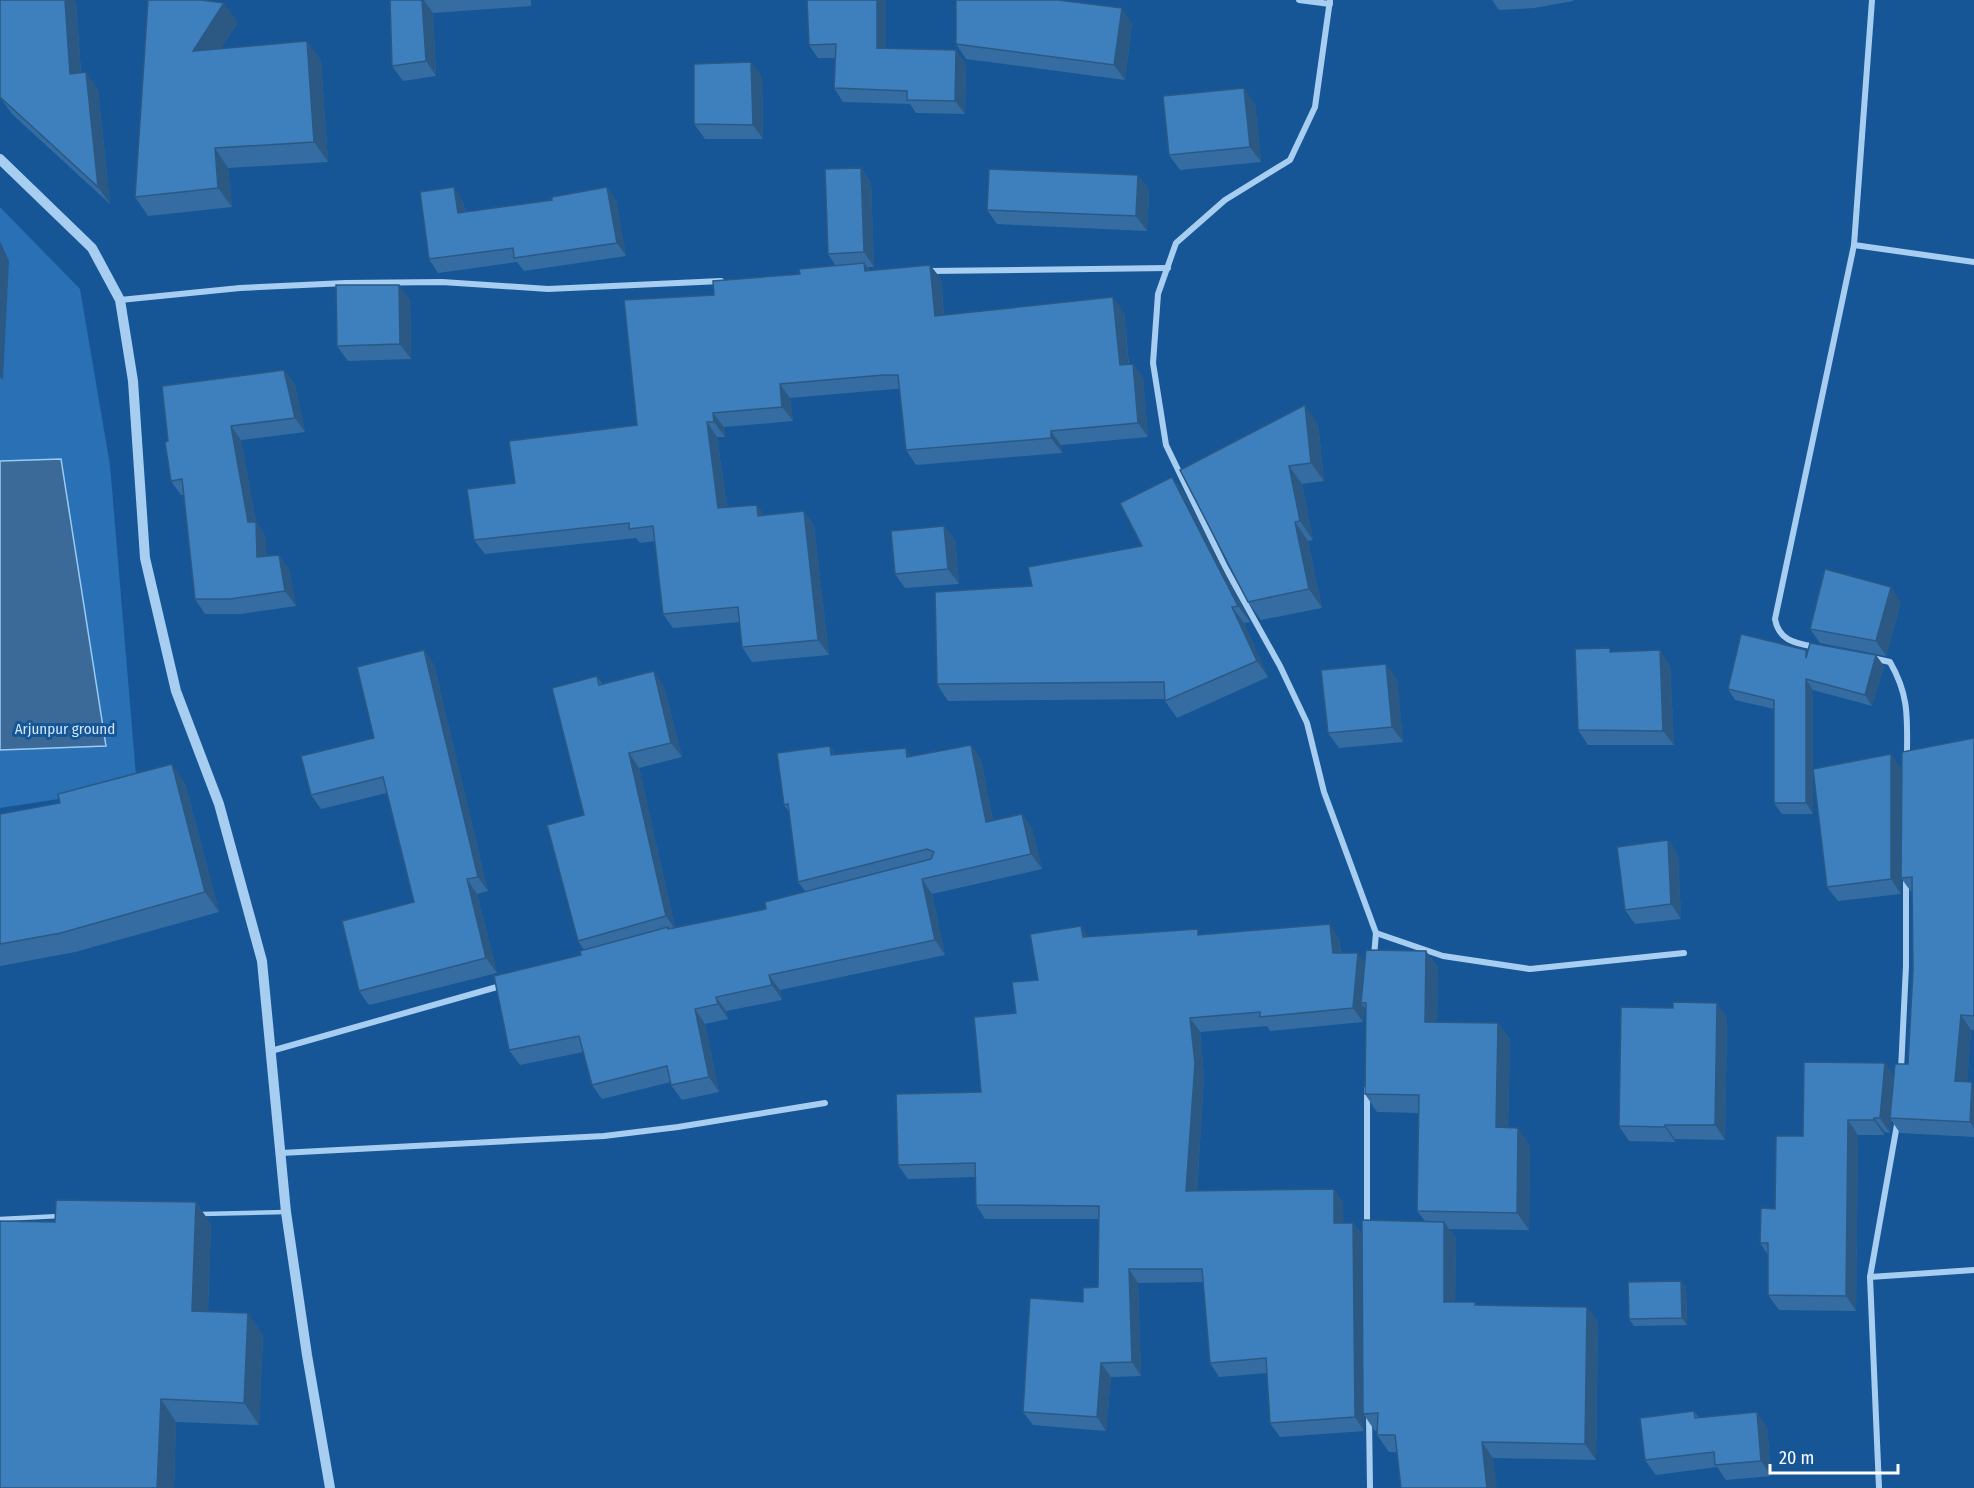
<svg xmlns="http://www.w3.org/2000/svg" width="1974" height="1488" font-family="'Fira Sans Condensed',sans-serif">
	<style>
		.green { fill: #2970b4 }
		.water { fill: #3c6a98; stroke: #9acaf4; stroke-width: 1.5 }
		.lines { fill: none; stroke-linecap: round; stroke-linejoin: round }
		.service { stroke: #a7cef1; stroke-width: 4.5 }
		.minor { stroke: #a7cef1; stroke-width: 6 }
		.tertiary { stroke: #a7cef1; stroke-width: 10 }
		.wall { fill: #356da3; fill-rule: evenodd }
		.shaded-wall { fill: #2b5984 }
		.building { fill: #3e7fbd; stroke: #2b5984; stroke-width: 1.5 }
		.labels { text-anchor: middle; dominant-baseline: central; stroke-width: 6; stroke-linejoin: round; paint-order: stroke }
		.park-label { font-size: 15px; fill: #cfe6fc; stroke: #165696 }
	</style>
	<rect width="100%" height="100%" fill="#165696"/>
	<path class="green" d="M0,207L80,289L110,465L137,787L0,808Z"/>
	<path class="water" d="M61,459L106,746L0,750V461Z"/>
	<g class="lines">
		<g class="service">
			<path d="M201,1214L285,1212"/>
			<path d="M0,1219L60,1216"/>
		</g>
		<g class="minor">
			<path d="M1299,0L1330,4"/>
			<path d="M1330,0L1315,107L1290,160L1225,200L1176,243L1158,294L1153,363L1166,445L1225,567L1280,666L1307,723L1324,792L1376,933L1443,956L1530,969L1684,953"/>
			<path d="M1872,0L1854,245L1974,262"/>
			<path d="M929,271L1168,268"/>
			<path d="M120,300L240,288L346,283L442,282L548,289L721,281"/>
			<path d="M1815,647C1795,643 1779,641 1775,619L1854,245"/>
			<path d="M1872,658L1890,662C1910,697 1907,719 1907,758"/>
			<path d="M1374,956L1376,933"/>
			<path d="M271,1051L504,985"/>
			<path d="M1901,1070L1906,966V879"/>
			<path d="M1367,1089V1229"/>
			<path d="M281,1153L604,1136L678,1127L825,1103"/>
			<path d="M1870,1277L1974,1270"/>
			<path d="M1369,1416L1370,1488"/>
			<path d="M1879,1488L1870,1277L1898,1119"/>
		</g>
		<path class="tertiary" d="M0,159L92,248L120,300L133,381L145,558L176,691L219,804L262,961L286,1212L307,1355L330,1488"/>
	</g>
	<g class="wall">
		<path d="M65,0H74L76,2L81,73L98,89L110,204L12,114L0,97Z"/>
		<path d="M148,0L238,22L221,48L321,60L328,162L228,168L232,207L148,216L135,197Z"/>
		<path d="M390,0H531V6L433,13L436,76L403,81L392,66Z"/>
		<path d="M807,0L886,49L966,64L965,114L916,113L910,104L843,102L834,88L835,58H818L809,45Z"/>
		<path d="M1492,0H1573V1L1534,8L1499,10Z"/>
		<path d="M1132,23L1125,80L966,59L956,44Z"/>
		<path d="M762,76L763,139H705L694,124Z"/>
		<path d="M1255,103L1261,162L1180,170L1169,155Z"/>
		<path d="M861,168L871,183L874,267H868L870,271L930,265L941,279L944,315L1124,312L1129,364H1133L1143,378L1148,437L1061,445L1062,453L916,465L906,450L899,389H894L790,398L793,421L724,427L725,437H717L727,507L764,515L804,511L814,526L829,655L752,662L742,647L740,622L673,628L663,614L655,541L640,543L636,538L485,554L474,540L515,483L637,425L714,295L835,265L828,254Z"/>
		<path d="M1138,175L1149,190L1147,231L997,224L987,210Z"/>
		<path d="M616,200L626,256L524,271L517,262L438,273L429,259L463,201L465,212Z"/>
		<path d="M410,299L411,359L348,361L337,346Z"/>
		<path d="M284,370L295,385L305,432L241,440L256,522L266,537V556L279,555L289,570L296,606L241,614H205L195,599L184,495H181L171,481L168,441Z"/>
		<path d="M1318,424L1324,481L1302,484L1313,540L1308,541L1322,608L1261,620L1248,602L1180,470Z"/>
		<path d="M1172,477L1184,493L1250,622L1244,623L1268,677L1177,718L1165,701V699L948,701L937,684L1032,586L1142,546Z"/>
		<path d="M944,526L955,540L959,584L905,588L895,574Z"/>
		<path d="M1901,602L1886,656L1820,643L1810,629Z"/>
		<path d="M424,650L434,665L488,891L477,894L497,973L369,1005L359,991L414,902L387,793L321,809L311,795L374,738Z"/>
		<path d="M1613,652L1670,665L1674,745H1588L1578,730Z"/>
		<path d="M1807,652L1884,666L1872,706L1813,690V814H1782L1774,803V709L1735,700L1728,689Z"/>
		<path d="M597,676L602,684L664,686L682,757L639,768L675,927L766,909L805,891L798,882L789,812L784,805L837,755L912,756L971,745L981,760L993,821L1022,814L1032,829L1042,869L932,894L945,955L780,990L782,1000L726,1011L728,1019L705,1024L719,1092L682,1100L671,1085V1082L602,1099L592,1085L583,1052L520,1065L509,1050L584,950L578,941L584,815Z"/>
		<path d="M1397,679L1403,742L1339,748L1328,733Z"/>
		<path d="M1974,738V1030H1971L1967,1082L1974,1085V1137L1900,1133L1891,1120L1890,1133L1885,1132L1884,1135H1858L1856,1311L1779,1310L1768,1295V1255L1760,1243L1775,1209L1803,1136L1885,1063L1894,1077L1908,1064L1913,970L1912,893L1901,878Z"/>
		<path d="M1902,769L1901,894L1838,901L1827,887Z"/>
		<path d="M185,783L219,912L75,952L0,966V814Z"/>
		<path d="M1668,840L1678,855L1681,919L1635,924L1625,910Z"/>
		<path d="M1202,935L1339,938L1341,953L1365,963L1426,951L1438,968L1437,1022L1498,1023L1510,1040L1508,1128L1530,1145L1529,1230L1449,1229L1456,1238L1455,1302H1475L1477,1305L1587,1307L1598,1323L1596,1460L1493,1458L1389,1452L1377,1435L1378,1430L1375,1431L1364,1415V1431L1280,1437L1270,1423L1267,1373L1219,1377L1210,1363L1204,1282L1138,1283L1141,1376L1111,1377L1106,1431L1033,1425L1023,1412L1083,1302L1098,1287L1099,1219H985L976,1205L975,1177L908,1179L898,1165L981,1092L1016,1013L1038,980L1088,936ZM1364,1007L1366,1010L1365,1094L1377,1112L1419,1113L1417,1211L1425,1221L1362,1235L1353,1223H1343V1203L1334,1189L1197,1191L1204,1077L1200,1032L1267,1026L1270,1031L1363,1022Z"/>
		<path d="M1727,1017L1725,1140L1675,1139V1142L1629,1141L1619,1126Z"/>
		<path d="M55,1222L211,1224L208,1312L263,1335L259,1425L176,1422L174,1488H0Z"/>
		<path d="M1681,1281L1686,1288L1687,1325L1634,1326L1629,1319Z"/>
		<path d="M1694,1411L1699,1418L1767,1427L1771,1476L1726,1480L1717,1467L1656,1475L1645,1460Z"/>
	</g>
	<g class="shaded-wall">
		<path d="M65,0H74L76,2L82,90L70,74Z"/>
		<path d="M422,0H424L433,13L436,76L426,61Z"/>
		<path d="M877,0H886V62L877,48Z"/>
		<path d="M224,3L238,22L207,70L193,51Z"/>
		<path d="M1122,8L1132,23L1125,80L1114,65Z"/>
		<path d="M307,41L321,60L328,162L314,142Z"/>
		<path d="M956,50L966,64L965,114L955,101Z"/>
		<path d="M751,62L762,76L763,139L753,125Z"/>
		<path d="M86,72L98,89L110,204L98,187Z"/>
		<path d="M1244,88L1255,103L1261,162L1250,147Z"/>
		<path d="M215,148L228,168L232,207L218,188Z"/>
		<path d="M861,168L871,183L874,267L864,252Z"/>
		<path d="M1138,175L1149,190L1147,231L1136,216Z"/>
		<path d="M454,187L463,201L467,226L458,213Z"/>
		<path d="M607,187L616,200L626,256L617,243Z"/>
		<path d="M0,241L9,261L3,380L0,377Z"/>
		<path d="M864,263L875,277L865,271Z"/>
		<path d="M930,265L941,279L945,331L935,316Z"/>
		<path d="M399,285L410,299L411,359L400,344Z"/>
		<path d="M1113,297L1124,312L1130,380L1120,365Z"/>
		<path d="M1133,364L1143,378L1148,437L1138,423Z"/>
		<path d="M284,370L295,385L305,432L295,418Z"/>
		<path d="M780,384L790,398L793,421L782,407Z"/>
		<path d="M1305,405L1318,424L1324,481L1311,463Z"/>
		<path d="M713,413L724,427L725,437L714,422Z"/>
		<path d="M707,422L717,437L729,523L718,508Z"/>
		<path d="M231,426L241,440L256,522L266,537L267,572L257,557L248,522Z"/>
		<path d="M1051,431L1061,445L1062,453L1051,438Z"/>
		<path d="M1289,466L1302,484L1313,540L1300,521Z"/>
		<path d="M1172,477L1184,493L1250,622L1238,606Z"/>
		<path d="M757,505L768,520L758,516Z"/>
		<path d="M804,511L814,526L829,655L818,640Z"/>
		<path d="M1295,522L1308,541L1322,608L1309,589Z"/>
		<path d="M944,526L955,540L959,584L948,569Z"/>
		<path d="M279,555L289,570L296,606L285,591Z"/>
		<path d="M1891,587L1901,602L1886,656L1876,641Z"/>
		<path d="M1232,607L1244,623L1268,677L1257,661Z"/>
		<path d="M424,650L434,665L488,891L478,877Z"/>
		<path d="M1660,650L1670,665L1674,745L1663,731Z"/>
		<path d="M1876,655L1884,666L1872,706L1865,695Z"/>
		<path d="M1386,664L1397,679L1403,742L1392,727Z"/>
		<path d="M654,671L664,686L682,757L671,743Z"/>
		<path d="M1806,679L1813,690V814L1806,803Z"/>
		<path d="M1974,738V901L1973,900Z"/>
		<path d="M971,745L981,760L996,837L986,822Z"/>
		<path d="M830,746L840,760L831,755Z"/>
		<path d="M906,748L916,763L907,757Z"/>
		<path d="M629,753L639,768L676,931L666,916Z"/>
		<path d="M1891,754L1902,769L1901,894L1891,879Z"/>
		<path d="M172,764L185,783L219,912L205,892Z"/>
		<path d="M1022,814L1032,829L1042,869L1031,854Z"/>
		<path d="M1668,840L1678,855L1681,919L1671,904Z"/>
		<path d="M467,879L477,894L497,973L486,958Z"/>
		<path d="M922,879L932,894L945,955L935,940Z"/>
		<path d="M1330,924L1339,938L1342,967L1333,953Z"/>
		<path d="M1081,926L1090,939L1083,937Z"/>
		<path d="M1426,951L1438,968L1437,1039L1425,1022Z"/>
		<path d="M1358,953L1368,967L1361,1003L1364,1007L1363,1022L1353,1008Z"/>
		<path d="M769,975L780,990L782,1000L772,985Z"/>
		<path d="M716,997L726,1011L728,1019L718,1004Z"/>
		<path d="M1717,1003L1727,1017L1725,1140L1715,1125Z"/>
		<path d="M695,1009L705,1024L719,1092L709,1077Z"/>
		<path d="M1961,1015L1971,1030L1966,1096L1955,1081Z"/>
		<path d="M1190,1018L1200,1032L1204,1077L1196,1205L1186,1191Z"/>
		<path d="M1498,1023L1510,1040L1508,1145L1496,1127Z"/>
		<path d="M1885,1063L1895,1078L1890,1133L1880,1118Z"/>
		<path d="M1972,1082L1974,1085V1128L1970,1122Z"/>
		<path d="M1874,1118L1885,1132L1884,1135L1874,1120Z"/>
		<path d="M1848,1120L1858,1135L1856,1311L1846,1296Z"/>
		<path d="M1665,1125L1675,1139V1142L1665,1127Z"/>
		<path d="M1518,1128L1530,1145L1529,1230L1517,1213Z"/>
		<path d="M1334,1189L1343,1203L1344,1236L1334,1223Z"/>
		<path d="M196,1202L211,1224L207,1333L192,1311Z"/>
		<path d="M1444,1222L1456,1238L1455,1318L1444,1302Z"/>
		<path d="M1353,1223L1363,1237L1364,1431L1355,1417Z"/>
		<path d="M1129,1269L1138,1283L1141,1376L1132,1362Z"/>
		<path d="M1681,1281L1686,1288L1687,1325L1682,1318Z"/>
		<path d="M1587,1307L1598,1323L1596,1460L1585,1444Z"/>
		<path d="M248,1313L263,1335L259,1425L244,1403Z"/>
		<path d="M1101,1363L1111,1377L1106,1431L1097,1417Z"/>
		<path d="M161,1399L176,1422L174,1488H157Z"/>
		<path d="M1757,1412L1767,1427L1771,1476L1761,1461Z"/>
		<path d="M1482,1442L1493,1458L1497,1488H1487Z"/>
	</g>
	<g class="building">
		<path d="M0,0H65L70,74L86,72L98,187L0,97Z"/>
		<path d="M148,0H201L224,3L193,51L307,41L314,142L215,148L218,188L135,197Z"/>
		<path d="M390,0H422L426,61L392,66Z"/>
		<path d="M807,0H877V48L956,50L955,101L907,100V91L834,88L836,44L809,45Z"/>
		<path d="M956,0H1058L1122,8L1114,65L956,44Z"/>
		<path d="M751,62L753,125L694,124V64Z"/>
		<path d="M1244,88L1250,147L1169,155L1163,96Z"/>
		<path d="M861,168L864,252L828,254L825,169Z"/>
		<path d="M989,169L1138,175L1136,216L987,210Z"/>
		<path d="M454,187L458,213L552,200V197L607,187L617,243L514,258L513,248L429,259L420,192Z"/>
		<path d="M864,263L865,271L930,265L935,316L1113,297L1120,365L1133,364L1138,423L1051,431V438L906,450L898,375H884L780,384L782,407L713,413L714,422H707L718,508L757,505L758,516L804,511L818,640L742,647L738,607L663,614L653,526L629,529V523L474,540L467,489L515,483L509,441L637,425L624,300L714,295L713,281L800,274L799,269Z"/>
		<path d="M336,285H399L400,344L337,346Z"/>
		<path d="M284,370L295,418L231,426L248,522H256L257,557L279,555L285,591L230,599H195L182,479L171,481L165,442L168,441L162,386Z"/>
		<path d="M1305,405L1311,463L1289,466L1300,521L1295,522L1309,589L1248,602L1180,470Z"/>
		<path d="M1172,477L1238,606L1232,607L1257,661L1165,701L1164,682L937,684L935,592L1032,586L1028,567L1142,546L1120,503Z"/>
		<path d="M944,526L948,569L895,574L891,531Z"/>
		<path d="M1825,569L1891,587L1876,641L1810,629Z"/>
		<path d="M1741,634L1806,650V658L1810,643L1876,655L1865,695L1806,679V803H1774V700L1728,689Z"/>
		<path d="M1610,648V652L1660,650L1663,731L1578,730L1575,649Z"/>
		<path d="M424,650L478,877L467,879L486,958L359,991L342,921L414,902L383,777L311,795L301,756L374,738L357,667Z"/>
		<path d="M1386,664L1392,727L1328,733L1321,670Z"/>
		<path d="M654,671L671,743L629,753L666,916L578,941L547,825L584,815L552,688L597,676L599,685Z"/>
		<path d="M1974,738V1016L1961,1015L1955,1081L1972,1082L1970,1122L1890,1118L1895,1064H1908L1913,970L1912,877L1901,878L1902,752Z"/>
		<path d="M971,745L986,822L1022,814L1031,854L922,879L935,940L769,975L772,985L716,997L718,1004L695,1009L709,1077L671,1085L667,1066L592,1085L579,1036L509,1050L494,976L581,955L580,951L668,927V929L766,909L765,902L931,859L934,852L927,849L798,882L788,804L784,805L777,753L830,746L831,755L906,748L907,757Z"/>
		<path d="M1891,754V879L1827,887L1813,769Z"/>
		<path d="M172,764L205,892L61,933L0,944V814L60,803L58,794Z"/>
		<path d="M1668,840L1671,904L1625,910L1617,847Z"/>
		<path d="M1330,924L1333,953H1358L1353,1008L1260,1017V1012L1190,1018L1195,1063L1186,1191L1334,1189V1223H1353L1355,1417L1270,1423L1266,1358L1210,1363L1202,1269H1129L1132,1362L1101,1363L1097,1417L1023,1412L1030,1298L1083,1302V1288L1098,1287L1099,1206L976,1205L975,1163L898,1165L896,1094L981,1092L974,1017L1016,1013L1012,982L1038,980L1030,934L1081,926L1083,937L1198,929V935Z"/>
		<path d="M1366,950L1426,951L1425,1022L1498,1023L1496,1127L1518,1128L1517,1213L1417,1211L1419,1095L1365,1094L1366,1003H1361Z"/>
		<path d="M1673,1002L1717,1003L1715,1125H1665V1127L1619,1126L1621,1007L1673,1008Z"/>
		<path d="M1804,1062L1885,1063L1880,1118H1874V1120H1848L1846,1296L1768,1295V1243H1760L1761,1208L1775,1209L1776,1136H1803Z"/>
		<path d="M56,1200L196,1202L192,1311L248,1313L244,1403L161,1399L157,1488H0V1221L55,1222Z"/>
		<path d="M1362,1220L1444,1222V1302H1475V1305L1587,1307L1585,1444L1482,1442L1487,1488H1401L1395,1435H1377L1378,1413L1363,1414Z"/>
		<path d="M1681,1281L1682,1318L1629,1319L1628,1282Z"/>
		<path d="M1694,1411L1695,1418L1757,1412L1761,1461L1715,1465L1714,1452L1645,1460L1640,1418Z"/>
	</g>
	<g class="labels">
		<g class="park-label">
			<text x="65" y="729">Arjunpur ground</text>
		</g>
	</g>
	<path d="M1770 1464v9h128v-9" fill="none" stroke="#ffffff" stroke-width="3"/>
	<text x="1779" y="1464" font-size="18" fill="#ffffff" stroke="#165696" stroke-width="4.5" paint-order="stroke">20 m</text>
</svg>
